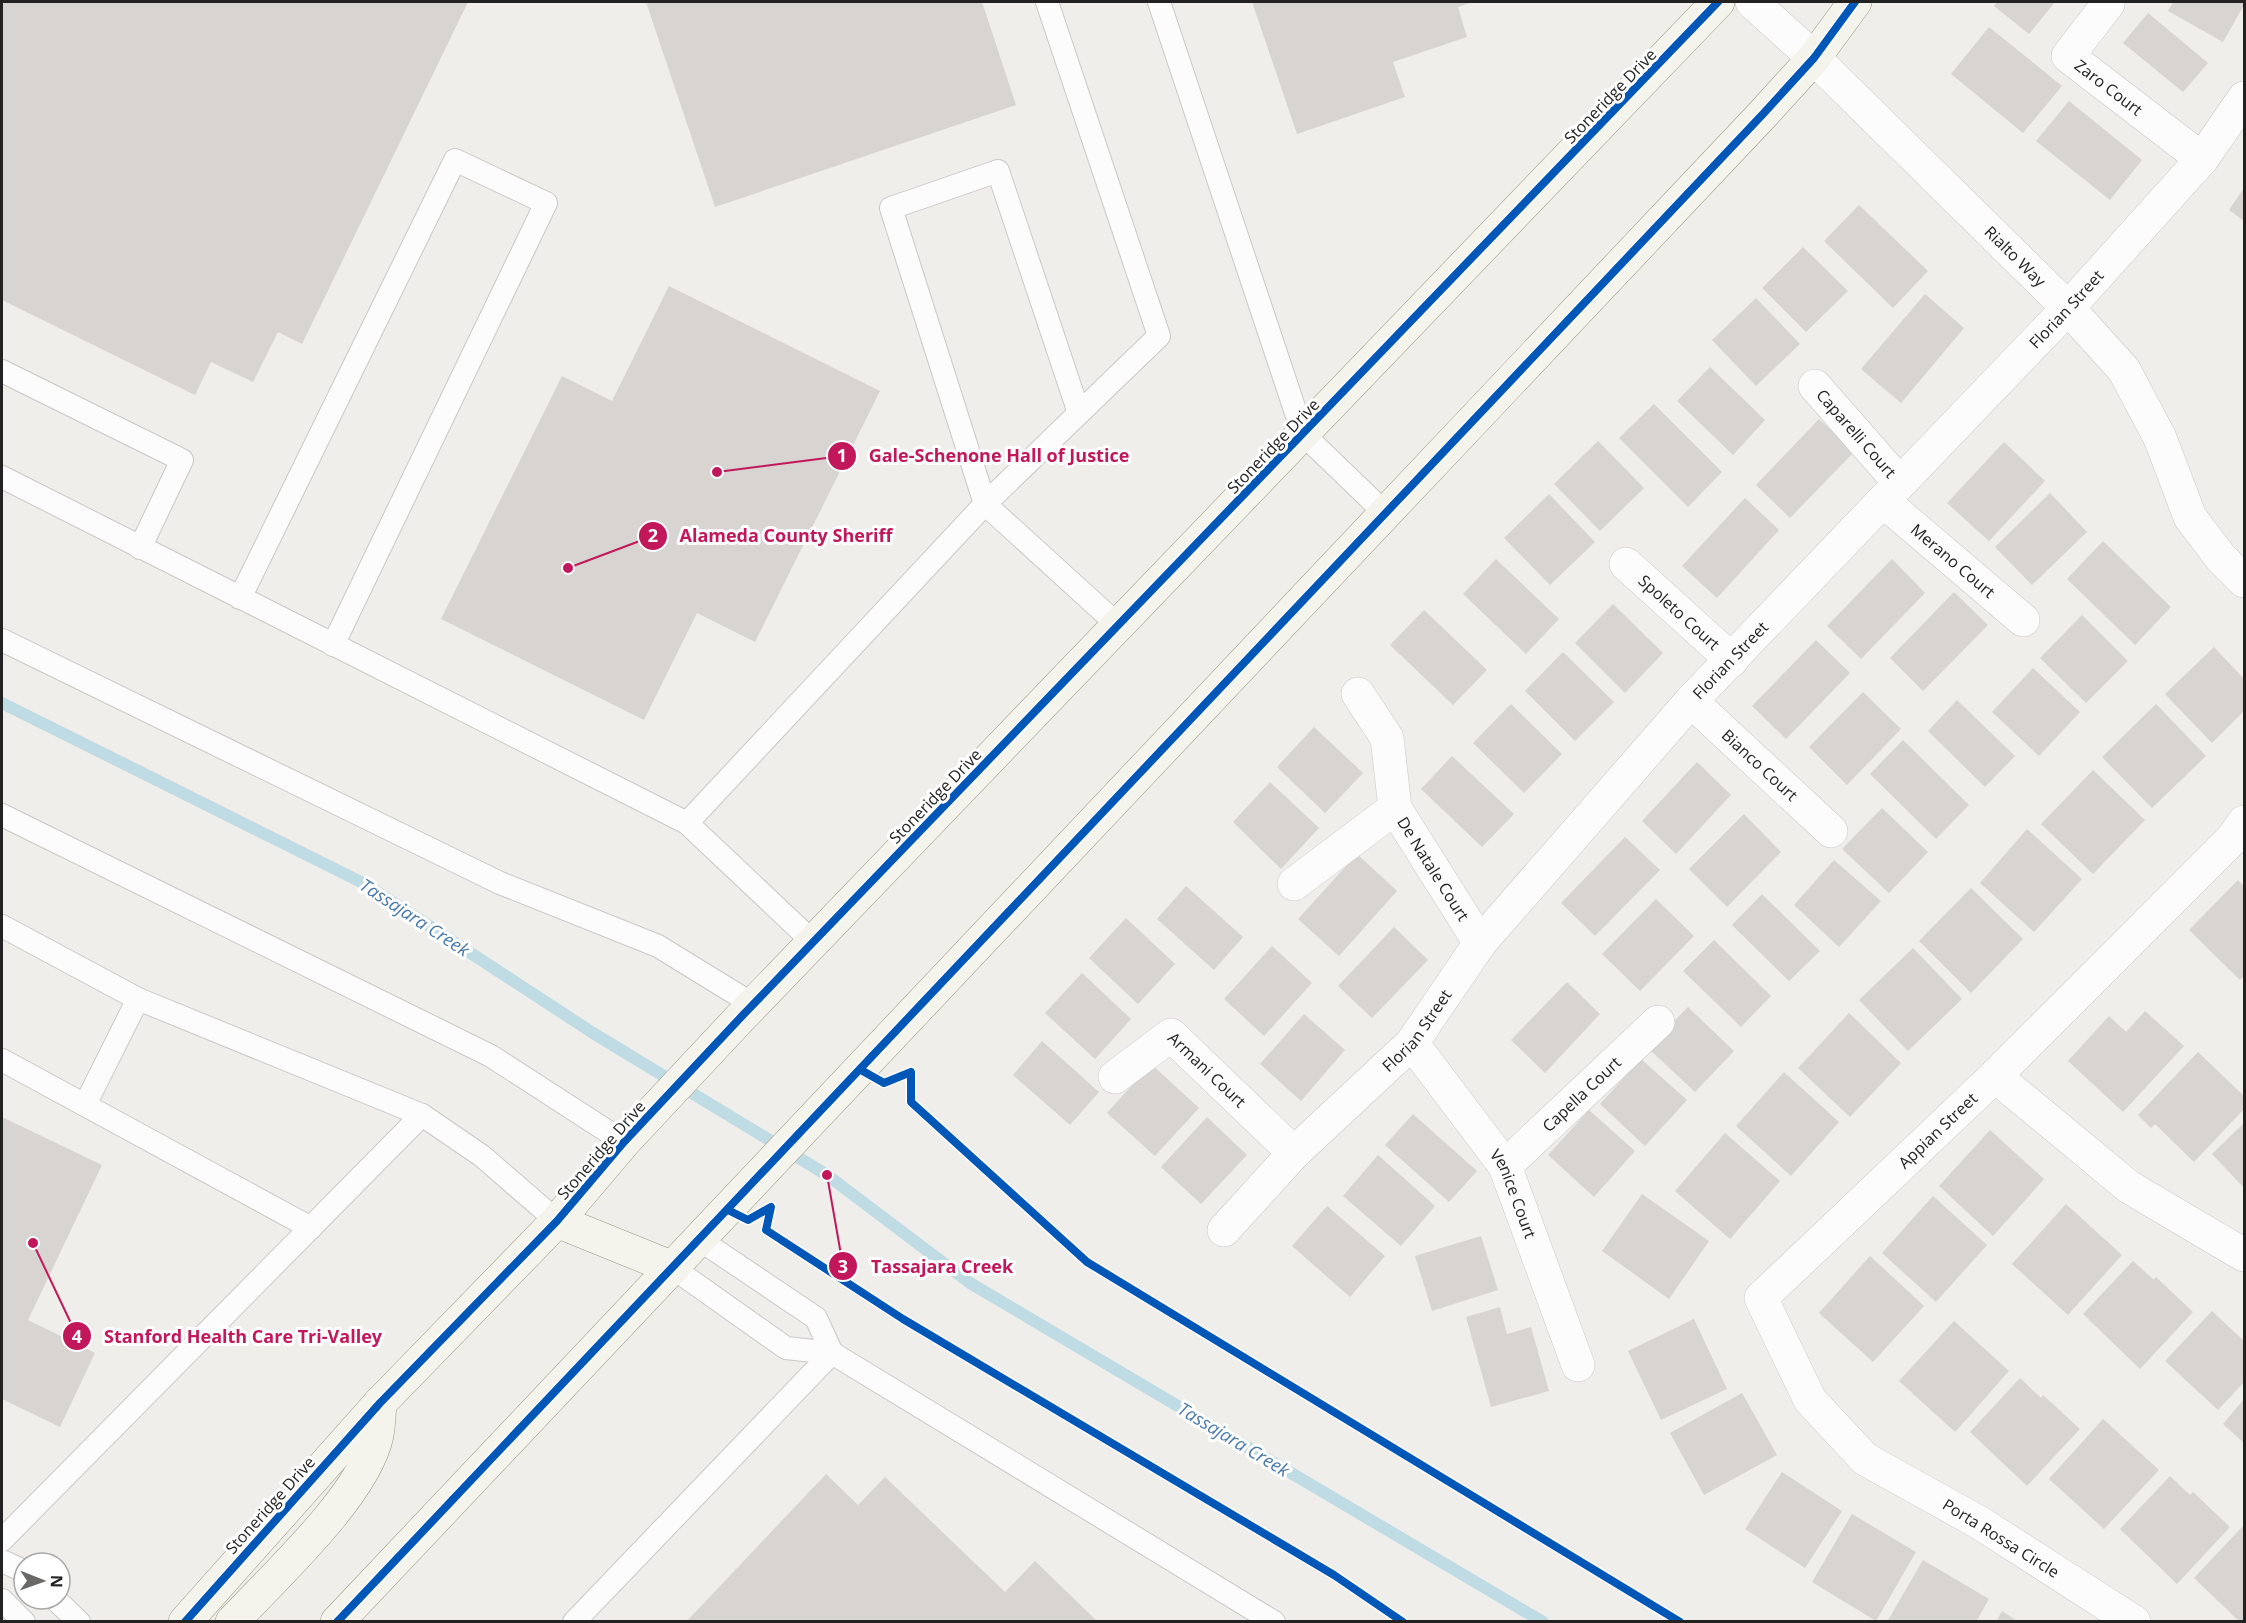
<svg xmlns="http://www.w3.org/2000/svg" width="2246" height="1623" font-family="'Open Sans',sans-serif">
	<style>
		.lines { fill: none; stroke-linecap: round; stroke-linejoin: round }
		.stream { stroke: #bfdbe3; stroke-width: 12 }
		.building { fill: #d7d4d2 }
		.lane-casing { stroke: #c9c8c7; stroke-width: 24 }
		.street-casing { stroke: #c9c8c7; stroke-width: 34 }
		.secondary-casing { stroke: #999a82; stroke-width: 34 }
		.lane { stroke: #fdfcfc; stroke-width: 22 }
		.street { stroke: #fdfcfc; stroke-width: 33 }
		.secondary { stroke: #f4f4ed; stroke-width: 33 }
		.cycleway-casing { stroke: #fff; stroke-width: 11 }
		.cycleway { stroke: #0057b8; stroke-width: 8 }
		.labels { text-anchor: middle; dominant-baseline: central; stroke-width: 6; stroke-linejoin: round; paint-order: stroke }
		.street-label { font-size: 16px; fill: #222; stroke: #fff }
		.water-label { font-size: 18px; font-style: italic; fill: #4a7aab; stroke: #fff }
		.leader { fill: none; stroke: #c2185b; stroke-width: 2 }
		.callout-dot { fill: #c2185b; stroke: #fff; stroke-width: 2 }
		.mark-label { font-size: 18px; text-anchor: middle; font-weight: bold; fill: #fff }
		.callout-label { font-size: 18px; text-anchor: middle; font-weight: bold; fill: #c2185b; stroke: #fff; stroke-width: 6; stroke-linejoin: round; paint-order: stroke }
	</style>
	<rect width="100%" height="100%" fill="#f0eeeb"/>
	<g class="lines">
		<path class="stream" d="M2,703L365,884L593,1033L827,1175L970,1283L1543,1622"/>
	</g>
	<g class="building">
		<path d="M2,2H468L302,344L278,332L253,382L211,362L195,395L2,300Z"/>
		<path d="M646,2H982L1016,105L715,207Z"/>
		<path d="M1252,2H1473L1458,7L1467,37L1393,62L1405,97L1297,134Z"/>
		<path d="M1997,2H2055L2029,34L1994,6Z"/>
		<path d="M2173,2H2244V5L2223,42L2168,11Z"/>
		<path d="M2148,13L2208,63L2183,92L2123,43Z"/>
		<path d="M1989,27L2062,86L2023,133L1951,74Z"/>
		<path d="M2069,101L2142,160L2110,200L2036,141Z"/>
		<path d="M2244,188V221L2229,210Z"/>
		<path d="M1859,205L1928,271L1893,308L1824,241Z"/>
		<path d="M1803,247L1848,291L1806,332L1762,288Z"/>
		<path d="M669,286L880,391L755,642L697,613L644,720L441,619L562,376L612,401Z"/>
		<path d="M1925,294L1964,328L1901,403L1861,369Z"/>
		<path d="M1756,298L1800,344L1756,386L1712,340Z"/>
		<path d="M1710,367L1765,420L1733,455L1677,401Z"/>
		<path d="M1654,404L1722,472L1688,507L1619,438Z"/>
		<path d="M1819,419L1854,452L1790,518L1756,485Z"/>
		<path d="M1598,441L1644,488L1600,531L1554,484Z"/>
		<path d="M2004,442L2045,481L1989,541L1947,503Z"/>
		<path d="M2050,493L2087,532L2032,585L1995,547Z"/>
		<path d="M1549,494L1595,542L1550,585L1504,538Z"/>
		<path d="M1745,498L1779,530L1717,598L1682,566Z"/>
		<path d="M2103,541L2171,607L2135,645L2067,579Z"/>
		<path d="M1496,559L1559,619L1526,654L1463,594Z"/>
		<path d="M1892,559L1925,593L1861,659L1827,626Z"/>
		<path d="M1954,592L1988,625L1923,691L1890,658Z"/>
		<path d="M1613,604L1663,653L1625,693L1575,643Z"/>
		<path d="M1424,610L1487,670L1453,705L1390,645Z"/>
		<path d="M2082,615L2128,661L2086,703L2040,658Z"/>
		<path d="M1816,640L1850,673L1786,739L1752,706Z"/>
		<path d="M2214,647L2244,679V711L2212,743L2165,694Z"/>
		<path d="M1563,652L1614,702L1575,741L1525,691Z"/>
		<path d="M2033,668L2080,712L2039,756L1992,712Z"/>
		<path d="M1863,692L1901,729L1847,785L1809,747Z"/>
		<path d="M1957,700L2015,756L1985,787L1928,731Z"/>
		<path d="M1511,704L1562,754L1524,793L1473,743Z"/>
		<path d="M2156,704L2206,756L2152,808L2102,757Z"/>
		<path d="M1314,727L1363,773L1325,813L1277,767Z"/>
		<path d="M1903,740L1969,805L1936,839L1870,774Z"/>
		<path d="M1452,756L1514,814L1482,847L1421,789Z"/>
		<path d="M1697,762L1731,795L1676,854L1642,821Z"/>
		<path d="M2093,770L2145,820L2093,874L2041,824Z"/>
		<path d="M1270,782L1319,828L1281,869L1233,822Z"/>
		<path d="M1882,808L1928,852L1889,893L1842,849Z"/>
		<path d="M1744,814L1781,852L1727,907L1689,869Z"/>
		<path d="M2027,829L2082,879L2034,932L1980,883Z"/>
		<path d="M1625,837L1660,870L1595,936L1561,903Z"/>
		<path d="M1357,854L1397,891L1339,956L1298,919Z"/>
		<path d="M1834,860L1881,901L1839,947L1794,905Z"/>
		<path d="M2238,880L2244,886V976L2240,980L2189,930Z"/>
		<path d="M1186,886L1243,937L1214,970L1157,919Z"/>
		<path d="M1971,888L2023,939L1971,993L1919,941Z"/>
		<path d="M1762,894L1820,951L1789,981L1732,925Z"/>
		<path d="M1656,899L1694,936L1640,991L1602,954Z"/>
		<path d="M1126,918L1175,964L1138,1004L1089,958Z"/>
		<path d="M1394,927L1428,960L1372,1018L1338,986Z"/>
		<path d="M1714,940L1771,996L1741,1027L1683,971Z"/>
		<path d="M1272,946L1312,983L1264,1036L1224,999Z"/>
		<path d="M1913,948L1962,999L1908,1051L1859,1000Z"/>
		<path d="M1082,973L1131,1019L1095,1059L1045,1013Z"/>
		<path d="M1567,982L1600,1014L1545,1073L1511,1040Z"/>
		<path d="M1688,1007L1734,1051L1695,1092L1648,1048Z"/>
		<path d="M2145,1011L2184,1046L2123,1112L2068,1061L2109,1016L2126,1032Z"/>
		<path d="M1849,1013L1901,1063L1850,1117L1798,1068Z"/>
		<path d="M1304,1014L1345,1050L1301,1101L1260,1064Z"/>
		<path d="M1042,1041L1099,1092L1070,1125L1013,1075Z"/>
		<path d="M2198,1052L2244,1096V1109L2194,1162L2155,1124L2151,1128L2138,1115Z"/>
		<path d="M1641,1059L1687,1100L1645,1146L1600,1104Z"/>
		<path d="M1151,1064L1199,1108L1155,1156L1107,1113Z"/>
		<path d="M1784,1072L1839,1122L1791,1176L1736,1126Z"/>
		<path d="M1589,1110L1635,1151L1594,1197L1548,1155Z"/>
		<path d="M1413,1114L1477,1171L1449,1202L1385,1145Z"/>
		<path d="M2,1117L102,1165L28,1320L95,1353L60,1427L2,1399Z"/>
		<path d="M1207,1117L1247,1155L1201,1204L1161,1167Z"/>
		<path d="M2244,1123V1188L2212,1154Z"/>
		<path d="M1990,1130L2044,1179L1993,1236L1939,1186Z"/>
		<path d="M1725,1133L1780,1181L1730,1239L1675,1191Z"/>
		<path d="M1378,1155L1435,1206L1401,1246L1343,1196Z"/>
		<path d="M1642,1194L1709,1241L1669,1299L1602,1251Z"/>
		<path d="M1933,1196L1987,1245L1936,1302L1882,1253Z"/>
		<path d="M2066,1204L2122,1255L2068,1315L2012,1264Z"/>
		<path d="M1327,1206L1385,1256L1350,1297L1292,1246Z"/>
		<path d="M1481,1236L1498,1290L1432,1311L1415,1256Z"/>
		<path d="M1870,1256L1924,1306L1873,1362L1819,1313Z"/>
		<path d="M2133,1261L2154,1280L2156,1277L2193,1312L2140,1369L2083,1314Z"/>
		<path d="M1500,1307L1507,1334L1531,1327L1549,1391L1491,1407L1466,1317Z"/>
		<path d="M2212,1311L2244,1341V1382L2218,1410L2165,1361Z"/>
		<path d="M1694,1319L1727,1389L1661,1420L1628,1351Z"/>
		<path d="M1954,1321L2009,1371L1955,1432L1899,1381Z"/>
		<path d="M2020,1378L2041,1398L2043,1395L2080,1429L2027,1486L1970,1432Z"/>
		<path d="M1742,1393L1777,1455L1704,1495L1670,1433Z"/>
		<path d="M2244,1399V1443L2223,1424Z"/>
		<path d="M2103,1419L2159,1470L2104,1529L2049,1479Z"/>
		<path d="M1782,1472L1842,1511L1805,1568L1745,1529Z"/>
		<path d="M826,1474L858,1505L885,1477L1005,1592L1035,1561L1098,1622H686Z"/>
		<path d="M2170,1476L2190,1495L2193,1492L2230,1527L2177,1584L2120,1529Z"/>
		<path d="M1852,1514L1916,1552L1876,1621L1812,1582Z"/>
		<path d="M2243,1526L2244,1622H2240L2194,1578Z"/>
		<path d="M1923,1560L1989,1599L1976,1622H1887Z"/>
		<path d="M2002,1611L2019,1622H1996Z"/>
	</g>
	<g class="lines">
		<g class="lane-casing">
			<g id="lane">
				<path d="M1159,2L1303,434L1386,514"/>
				<path d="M2,371L182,460L140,548"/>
				<path d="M1079,413L998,171L891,208L985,504L1119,626"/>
				<path d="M2,477L687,823L813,942"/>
				<path d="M240,598L455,160L546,203L333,645"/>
				<path d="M2,640L500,883L658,946L754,1005"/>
				<path d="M2,815L491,1056L624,1142"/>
				<path d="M687,823L985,504L1159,336L1047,2"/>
				<path d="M2,926L138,999L422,1115L482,1156L557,1221"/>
				<path d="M2,1060L311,1228"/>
				<path d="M85,1105L138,999"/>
				<path d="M673,1268L786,1348L832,1353L816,1318L700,1240"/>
				<path d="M2,1540L422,1115"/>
				<path d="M2,1561L24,1571"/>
				<path d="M55,1599L79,1622"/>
				<path d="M2,1600L24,1622"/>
				<path d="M574,1622L832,1353L1274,1622"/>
			</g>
		</g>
		<g class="street-casing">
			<g id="street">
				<path id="s1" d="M1752,2L1814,58L2068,308L2124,370L2160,438L2190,517L2221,558L2244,581"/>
				<path id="s2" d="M2108,4L2068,56L2202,159"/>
				<path id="s3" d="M1815,386L1899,482"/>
				<path id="s4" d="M1883,501L2023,620"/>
				<path id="s5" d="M1626,564L1732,660"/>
				<path id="s6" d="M1358,694L1387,738L1395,808L1480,943"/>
				<path id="s7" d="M1691,701L1831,831"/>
				<path d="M1294,884L1395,808"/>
				<path id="s8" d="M1412,1043L1505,1166L1578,1365"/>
				<path d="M1995,1076L2129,1187L2244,1255"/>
				<path id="s9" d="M1115,1077L1171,1035L1294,1153"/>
				<path id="s10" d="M1505,1166L1658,1022"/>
				<path id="s11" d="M1224,1230L1294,1153L1412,1043L1480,943L1691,701L2068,308L2202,159L2244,98"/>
				<path id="s12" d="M2134,1622L1980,1523L1865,1459L1810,1400L1761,1298L1995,1076L2232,839L2244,822"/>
			</g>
		</g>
		<g class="secondary-casing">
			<g id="secondary">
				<path d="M557,1221L673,1268"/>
				<path d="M185,1622L380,1403L557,1221L624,1142L742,1016L1718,2"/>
				<path d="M232,1622C274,1577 365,1494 377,1435C379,1425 379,1414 380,1403"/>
				<path d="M337,1622L1763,114L1814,58L1855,2"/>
			</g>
		</g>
		<use href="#lane" class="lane"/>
		<use href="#street" class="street"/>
		<use href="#secondary" class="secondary"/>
		<g class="cycleway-casing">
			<g id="cycleway">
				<path d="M861,1070L884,1083L911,1072V1102L1087,1262L1680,1622"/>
				<path d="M728,1210L748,1220L771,1207L766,1230L903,1319L1334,1575L1403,1622"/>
				<path d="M185,1622L380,1403L557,1221L624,1142L742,1016L1718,2"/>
				<path d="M337,1622L1763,114L1814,58L1855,2"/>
			</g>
		</g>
		<use href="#cycleway" class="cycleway"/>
	</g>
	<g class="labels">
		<g class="street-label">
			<text stroke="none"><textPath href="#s2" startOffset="117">Zaro Court</textPath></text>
			<text transform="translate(1610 96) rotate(-46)">Stoneridge Drive</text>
			<text stroke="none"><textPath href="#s1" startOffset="366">Rialto Way</textPath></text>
			<text stroke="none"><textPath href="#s11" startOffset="1250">Florian Street</textPath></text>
			<text stroke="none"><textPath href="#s3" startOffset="63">Caparelli Court</textPath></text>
			<text transform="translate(1273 446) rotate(-46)">Stoneridge Drive</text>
			<text stroke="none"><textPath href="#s4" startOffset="92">Merano Court</textPath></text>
			<text stroke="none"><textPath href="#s5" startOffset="72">Spoleto Court</textPath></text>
			<text stroke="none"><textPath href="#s11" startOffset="764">Florian Street</textPath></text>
			<text stroke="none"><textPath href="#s7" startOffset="94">Bianco Court</textPath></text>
			<text transform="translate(935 796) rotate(-46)">Stoneridge Drive</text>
			<text stroke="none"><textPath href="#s6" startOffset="195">De Natale Court</textPath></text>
			<text stroke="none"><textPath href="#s11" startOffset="278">Florian Street</textPath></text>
			<text stroke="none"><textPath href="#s9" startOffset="120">Armani Court</textPath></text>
			<text stroke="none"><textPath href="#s10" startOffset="105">Capella Court</textPath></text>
			<text stroke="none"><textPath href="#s12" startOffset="752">Appian Street</textPath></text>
			<text transform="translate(601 1150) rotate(-49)">Stoneridge Drive</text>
			<text stroke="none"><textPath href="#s8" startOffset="183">Venice Court</textPath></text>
			<text transform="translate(270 1505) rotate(-48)">Stoneridge Drive</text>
			<text transform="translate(2001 1538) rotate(32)">Porta Rossa Circle</text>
		</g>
		<g class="water-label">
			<text transform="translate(415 917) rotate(33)">Tassajara Creek</text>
			<text transform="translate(1234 1439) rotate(31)">Tassajara Creek</text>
		</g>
	</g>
	<path class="leader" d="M717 472L842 456M568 568L653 536M827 1175L843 1266M33 1243L77 1336"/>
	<g class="callout-dot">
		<circle cx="717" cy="472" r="6"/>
		<circle cx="568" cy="568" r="6"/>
		<circle cx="827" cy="1175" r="6"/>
		<circle cx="33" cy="1243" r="6"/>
		<circle cx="842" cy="456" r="15"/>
		<circle cx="653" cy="536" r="15"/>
		<circle cx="843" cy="1266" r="15"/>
		<circle cx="77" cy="1336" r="15"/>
	</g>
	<g class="mark-label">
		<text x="842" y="462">1</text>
		<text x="653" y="542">2</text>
		<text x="843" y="1273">3</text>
		<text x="77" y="1343">4</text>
	</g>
	<g class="callout-label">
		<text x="999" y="462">Gale-Schenone Hall of Justice</text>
		<text x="786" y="542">Alameda County Sheriff</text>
		<text x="942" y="1273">Tassajara Creek</text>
		<text x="243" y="1343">Stanford Health Care Tri-Valley</text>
	</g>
	<rect width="2246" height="1623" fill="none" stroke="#222222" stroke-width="6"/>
	<g transform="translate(42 1581) rotate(91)"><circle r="28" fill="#ffffff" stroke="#a7a7a7" stroke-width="1.5"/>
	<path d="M0-4.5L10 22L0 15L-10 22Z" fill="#6a6968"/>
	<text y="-9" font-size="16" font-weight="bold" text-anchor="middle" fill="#222222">N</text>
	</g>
</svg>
